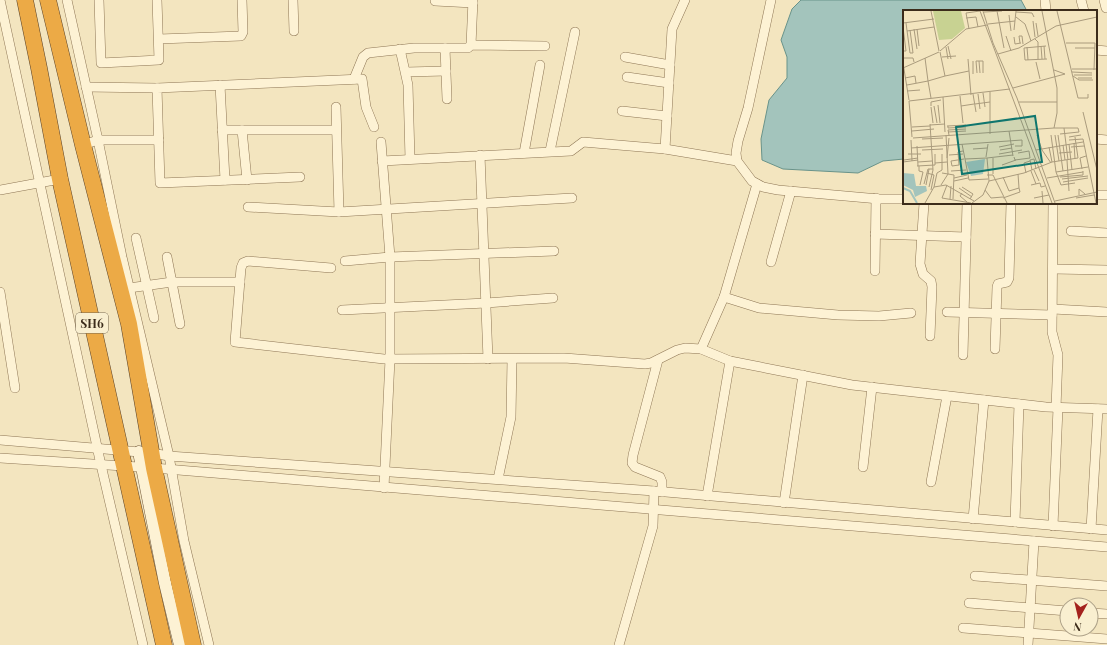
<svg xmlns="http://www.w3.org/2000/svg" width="1107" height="645" font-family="'Playfair Display',serif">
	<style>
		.water { fill: #a3c4bc; stroke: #69938a }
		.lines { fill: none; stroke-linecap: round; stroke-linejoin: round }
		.street-casing { stroke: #8e7655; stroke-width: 10 }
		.secondary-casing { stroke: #705638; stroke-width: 13 }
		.highway-casing { stroke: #5b432a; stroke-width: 17 }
		.street { stroke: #fdf2d4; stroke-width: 9 }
		.secondary { stroke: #fdf2d4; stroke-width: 12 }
		.highway { stroke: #ecaa46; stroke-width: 16 }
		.labels { text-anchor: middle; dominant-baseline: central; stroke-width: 4; stroke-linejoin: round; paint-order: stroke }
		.shield { fill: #f9efd0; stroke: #756651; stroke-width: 1 }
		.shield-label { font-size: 12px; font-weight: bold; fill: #3c2c1b }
		.inset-river { fill: none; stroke: #a3c4bc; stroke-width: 2 }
		.inset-road { fill: none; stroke: #aa9b7d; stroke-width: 1 }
		.view { fill: #0f766e; fill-opacity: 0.15; stroke: #0f766e; stroke-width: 2 }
		.inset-edge { fill: none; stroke: #3c2c1b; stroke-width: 2 }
	</style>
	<rect width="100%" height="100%" fill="#f3e5bf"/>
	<path class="water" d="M801,0H1021L1027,11H904V159L883,161L858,173L783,169L762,160L761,139L769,100L787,78V57L781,40L792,9Z"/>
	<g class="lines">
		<g class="street-casing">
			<g id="street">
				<path d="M0,0L101,465L143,645"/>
				<path d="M67,0L98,140L122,257L169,456L184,541L209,645"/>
				<path d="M99,0L101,63L159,60L157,0"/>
				<path d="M293,0L294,31"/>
				<path d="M771,0L748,108L738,141L736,153L737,161L752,181L763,187L778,190L879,199H904"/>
				<path d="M1045,0L1046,11"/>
				<path d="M1081,0L1084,11"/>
				<path d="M1104,0L1106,8"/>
				<path d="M435,1L473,3"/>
				<path d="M159,39L241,36L243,32L242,0"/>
				<path d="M471,45L473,0"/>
				<path d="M445,48L447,99"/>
				<path d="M400,49L408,85L410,159"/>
				<path d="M1096,50L1107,51"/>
				<path d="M625,57L670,65"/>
				<path d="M406,72L446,71"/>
				<path d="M627,77L669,83"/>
				<path d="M354,79L363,57L368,53L414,48H468L471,45L545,46"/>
				<path d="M220,85L225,180"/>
				<path d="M86,87L157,88"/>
				<path d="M336,107L339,212"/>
				<path d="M622,111L667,116"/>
				<path d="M222,130H242"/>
				<path d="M1096,139L1107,140"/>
				<path d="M381,142L390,257V359L384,488"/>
				<path d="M83,145L98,140H159"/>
				<path d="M665,149L672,29L685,0"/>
				<path d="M550,151L575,32"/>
				<path d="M524,153L540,65"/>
				<path d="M480,155L488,359"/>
				<path d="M382,161L571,151L583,142L665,149L737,161"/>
				<path d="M300,177L160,183L157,88L362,79L366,107L374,127"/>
				<path d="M247,180L242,130H336"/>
				<path d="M0,190L60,179"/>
				<path d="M1096,195H1107"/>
				<path d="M924,203L920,264L923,274L931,281L932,287L930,336"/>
				<path d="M1053,203L1052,332L1058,355L1056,408"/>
				<path d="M248,207L339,212L572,198"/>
				<path d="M1071,231L1107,233"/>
				<path d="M875,234L966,237"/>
				<path d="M136,238L154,318"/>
				<path d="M167,257L180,324"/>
				<path d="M345,261L390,257L554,251"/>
				<path d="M771,262L791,191"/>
				<path d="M331,268L248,261L243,263L241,268L235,342L384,359L564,358L645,364L651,363L677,350L685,348L701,349L730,361L852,385L1046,407L1107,409"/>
				<path d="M1053,269L1107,270"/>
				<path d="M875,271L876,198"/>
				<path d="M129,288L172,282H240"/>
				<path d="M0,292L15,388"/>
				<path d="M724,297L759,308L838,315L879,316L911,313"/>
				<path d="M1053,309L1107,312"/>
				<path d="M342,310L486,303L553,298"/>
				<path d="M947,312L1052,315"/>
				<path d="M701,349L724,297L757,184"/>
				<path d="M995,349L997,287L998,284L1007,282L1009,278L1011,203"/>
				<path d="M963,355L967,203"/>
				<path d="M658,360L633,455L632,463L635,467L660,477L662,482V492"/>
				<path d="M0,440L151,453L169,456L654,491L1107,530"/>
				<path d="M0,458L154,468L1107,547"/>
				<path d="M863,467L872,387"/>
				<path d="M498,479L511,417L512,359"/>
				<path d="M931,482L947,396"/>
				<path d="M707,496L730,361"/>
				<path d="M784,503L803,375"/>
				<path d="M973,519L984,400"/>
				<path d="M1015,522L1019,404"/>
				<path d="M1053,526L1058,408"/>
				<path d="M1091,529L1098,409"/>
				<path d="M975,576L1107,586"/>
				<path d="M969,603L1067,611"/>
				<path d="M1091,613L1107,614"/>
				<path d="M963,628L1107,639"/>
				<path d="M619,645L653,526L654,491"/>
				<path d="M1028,645L1034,541"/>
			</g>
		</g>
		<g class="secondary-casing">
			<path id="secondary" d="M139,452L165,583L180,645"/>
		</g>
		<g class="highway-casing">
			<g id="highway">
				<path d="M25,0L39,68L60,179L164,645"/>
				<path d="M48,0L83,145L129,324L154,468L193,645"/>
			</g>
		</g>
		<use href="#street" class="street"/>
		<use href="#secondary" class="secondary"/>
		<use href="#highway" class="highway"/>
	</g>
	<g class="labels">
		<rect class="shield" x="76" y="313" width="32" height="20" rx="3"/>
		<g class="shield-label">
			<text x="92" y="323">SH6</text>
		</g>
	</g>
	<g transform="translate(903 10)">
		<rect width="194" height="194" fill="#f3e5bf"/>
		<path d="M30,1H58L62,18L49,29L36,30Z" fill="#c8d292"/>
		<path d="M82,149L80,164L68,166L63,152ZM0,163L11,164L13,176H23L24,181L12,187L10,180L0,175Z" fill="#a3c4bc"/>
		<path class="inset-river" d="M0,178L7,181L14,193"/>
		<path class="inset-road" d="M28,1L36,41M77,1L149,193M80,1L90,33L114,88L152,193M94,1L101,38M154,1L175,88H185V84M81,2L99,1M113,2L129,3L131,7M106,5L108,21M113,7L122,14L128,31M63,8L73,7L75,17M130,11L132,27M0,13L31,9M3,13L7,43M133,13L135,26M85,14L112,11M0,17L3,41H0M11,19L14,39M14,19L16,36M66,19L63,3L77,1M111,20L113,1M4,21L31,17M103,26L108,41M111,27L112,34L118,33M132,29L135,32V49M117,33L116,26H119L120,34M163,33H192L191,60M45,36L48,49M138,36L139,49M141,36L142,49M143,36L121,38L122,50L144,49M43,37L45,49M124,37L125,50M172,38H192M37,41L63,19L84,15M37,42L42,66L66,61L68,85M7,43H10L7,20M95,44L116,38L153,16L194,7M39,47L53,46M0,48H10L11,52M22,48L25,71L42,66M65,49L66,61M70,51V64M76,51L77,63M133,52L137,69M0,53L6,90M0,58L36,42M169,59H194M169,62L189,63M74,63L73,51H80V63M171,65H189M170,66L176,70H190M2,68L12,66L13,73M175,68H189M4,75L25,71L28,88M110,78L162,64L151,60M4,81L17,80M80,83L82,97M70,84L73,102M75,84L77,99M57,86L60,113M40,87L42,122M6,91L107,79M6,91L9,127M116,92H154M72,94L87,92M35,95L37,113M28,96V92L38,90M31,96L34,113M58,96L71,94M28,97L30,113M180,102L194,160M27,115L42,114M44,116L63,115M45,116V118L63,117M9,117L27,116M151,118H175L176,122L157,124M161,118L165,150M9,121L31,119M106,121L110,146M45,122L63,121M87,124V82M46,125L45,120L63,119M134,125L139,140L148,153M148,125L153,162M152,125L156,151M155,125L160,161M166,127L178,125M10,128L151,118L154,103V78L139,1M19,129L40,128M8,130L9,151M166,130L180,129L193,193M171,133L172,149M59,134L62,149M166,134L169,160M160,135L162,150M14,136L15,156M96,137L111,134M146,137L149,152M168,137L181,136M8,138L119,130V136H112M70,139L84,138M19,140L40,139M97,140L109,138M133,140L180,132M156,143L169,142M5,144H18M96,144L119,140M46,145L60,144M83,147L85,134M111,147L112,150L127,148L126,141L115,143M44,148L46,128M84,148L110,145M90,148V164M1,150L15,148M164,150L166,181M48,151L49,156L56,155L55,142L60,141M48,151L61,149M0,152L15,150M15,152L29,151M32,153L44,152M99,155L113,150M14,156L32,155V144M16,156V161L20,162L17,175M179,159L177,148L183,146M129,160L127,150L131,149L133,159M131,160L136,171M48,161L63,160M128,161L133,174M24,163L31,165L28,180M39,163L51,165L50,189M123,163L121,153L127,151M84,165H90L104,193M100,167L106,181L116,178L115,164M157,167L180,165V161M51,168L64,165M144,168L180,162M85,169L66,170L62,149L84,148L86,171M159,169L185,166M51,171L65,168M160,172L185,168M172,173L158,175L153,162L185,157M21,174L25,159H30M23,175L26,159M38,175L45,164L43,125M44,175L39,188L68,193M128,175L137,173L138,177L142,176M26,177L30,160L27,114M31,177L34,163L39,160V144M59,177L70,184L67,189M56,178L69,187M82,180L88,188L100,187M139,181L140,193M59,183L57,186L64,192M176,185V179L182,184M100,188L117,182L116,178M131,188L146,185M173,188L191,185M47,189L48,176M152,191L194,182M22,193L31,177L43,175L71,191M69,193L80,185L86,171L121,163L149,152L175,148L172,127"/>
		<path class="view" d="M132,106L139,152L59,164L53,117Z"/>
		<rect width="194" height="194" class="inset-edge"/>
	</g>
	<g transform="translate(1079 617) rotate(188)"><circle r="19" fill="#f9efd0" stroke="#ada188"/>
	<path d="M0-3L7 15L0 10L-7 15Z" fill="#a4221e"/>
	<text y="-6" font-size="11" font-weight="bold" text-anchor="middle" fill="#3c2c1b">N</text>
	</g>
</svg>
